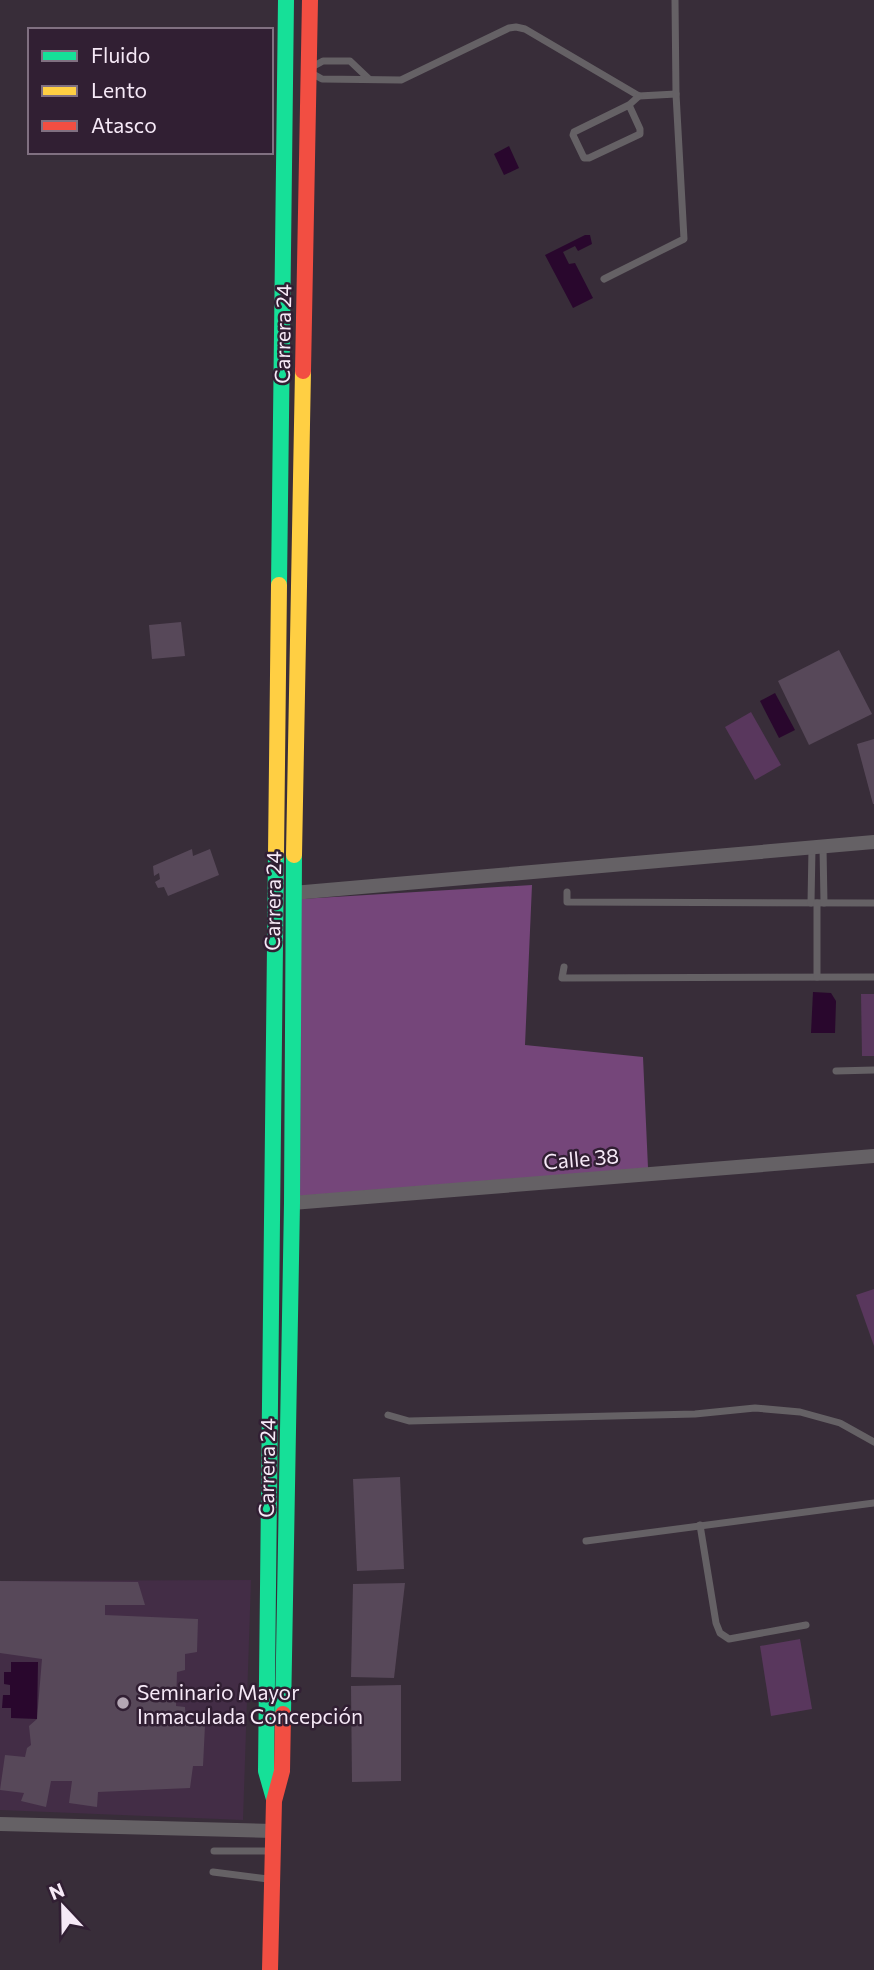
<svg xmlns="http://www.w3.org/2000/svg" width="874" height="1970" font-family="Commissioner,sans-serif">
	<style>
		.built { fill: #432d46 }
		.green { fill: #59375d }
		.forest { fill: #75467a }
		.water { fill: #29072d }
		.building { fill: #574859 }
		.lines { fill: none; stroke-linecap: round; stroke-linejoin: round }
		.lane { stroke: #656165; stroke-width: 7 }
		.street { stroke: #656165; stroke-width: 14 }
		.fast { stroke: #16e098; stroke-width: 16 }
		.slow { stroke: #ffcf43; stroke-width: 16 }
		.jam { stroke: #f24e42; stroke-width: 16 }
		.poi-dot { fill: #b4a7b4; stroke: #311f33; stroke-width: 2.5 }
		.labels { text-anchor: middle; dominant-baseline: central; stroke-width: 5; stroke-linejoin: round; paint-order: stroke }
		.street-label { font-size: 21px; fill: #f6e9f7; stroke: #311f33 }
		.poi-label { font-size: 21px; fill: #f6e9f7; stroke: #311f33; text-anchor: start }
	</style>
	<rect width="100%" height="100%" fill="#382d39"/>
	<path class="built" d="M251,1580L243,1820L0,1810V1581Z"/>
	<g class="green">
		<path d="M751,712L781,765L755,780L725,727Z"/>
		<path d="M861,994H874V1056H862Z"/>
		<path d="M874,1289V1346L856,1295Z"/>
		<path d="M800,1639L812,1709L771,1716L760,1646Z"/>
	</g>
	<path class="forest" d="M532,885L525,1045L643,1057L648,1168L300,1196L301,899Z"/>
	<g class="water">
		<path d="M509,146L519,168L504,175L494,154Z"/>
		<path d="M585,235H590L592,244L578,251L575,246L563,252L569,264L575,263L593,298L573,308L545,255Z"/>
		<path d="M775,693L795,730L779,738L760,701Z"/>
		<path d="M813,992L831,993L836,1001L835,1033H811Z"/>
		<path d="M11,1662H38L37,1719L11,1718V1708H2L3,1695H10V1685L4,1684V1672H11Z"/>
	</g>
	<g class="building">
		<path d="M181,622L185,656L152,659L149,625Z"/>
		<path d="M839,650L872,714L809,745L778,681Z"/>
		<path d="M874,739V804H873L857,744Z"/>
		<path d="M192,849L193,856L210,849L219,875L168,896L164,887L158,888L155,882L160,879L159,873L154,876L153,866Z"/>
		<path d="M400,1477L404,1569L357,1571L353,1479Z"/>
		<path d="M0,1581L138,1582L145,1605H105V1615L198,1619L197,1652L185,1654V1670L177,1672L176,1706L185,1707L186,1726L205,1725L203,1766H193L190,1788L98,1792L97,1807L69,1803L72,1781H51L46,1807L21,1801L24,1793L0,1790L5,1755L25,1757L27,1748L31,1745L29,1726L37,1719L42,1659L0,1653Z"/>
		<path d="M405,1583L394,1678L351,1677L353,1584Z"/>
		<path d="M401,1685V1781L352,1782L351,1686Z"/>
	</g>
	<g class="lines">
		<g class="lane">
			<path d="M312,67L323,61H350L369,79"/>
			<path d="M313,74L322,79L401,80L509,28L516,27L525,29L639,96L676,94"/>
			<path d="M629,105L640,129V134L589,158H584L573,135L574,132L629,105L639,96"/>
			<path d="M604,279L684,239L676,94L675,0"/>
			<path d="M823,847L824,903"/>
			<path d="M567,892V902L874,903"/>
			<path d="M811,903L812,848"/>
			<path d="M564,967L562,978L874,977"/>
			<path d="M817,977V903"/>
			<path d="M836,1071L874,1070"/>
			<path d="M388,1415L409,1421L695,1414L755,1408L800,1412L840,1423L874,1442"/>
			<path d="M700,1525L716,1623L720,1633L729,1639L806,1625"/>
			<path d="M586,1541L874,1503"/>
			<path d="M214,1851H269"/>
			<path d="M213,1872L268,1879"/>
		</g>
		<g class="street">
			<path d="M293,893L874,842"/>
			<path d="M292,1203L874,1156"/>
			<path d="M0,1824L273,1831"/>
		</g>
		<g class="fast">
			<path d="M279,585L286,0"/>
			<path d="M283,1714L292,1203L294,855"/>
			<path d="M274,1799L266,1771L276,854"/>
		</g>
		<g class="slow">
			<path d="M276,854L279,585"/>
			<path d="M294,855L303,371"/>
		</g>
		<g class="jam">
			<path d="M303,371L310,0"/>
			<path d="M270,1970L274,1801L282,1771L283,1714"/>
		</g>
	</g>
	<circle class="poi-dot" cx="123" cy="1703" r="7"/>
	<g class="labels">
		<g class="street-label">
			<text transform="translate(282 334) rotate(-89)">Carrera 24</text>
			<text transform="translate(272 901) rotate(-89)">Carrera 24</text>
			<text transform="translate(581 1158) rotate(-5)">Calle 38</text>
			<text transform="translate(266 1468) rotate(-89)">Carrera 24</text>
		</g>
		<g class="poi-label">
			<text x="137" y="1691">Seminario Mayor<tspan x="137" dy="24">Inmaculada Concepción</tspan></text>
		</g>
	</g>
	<rect x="28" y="28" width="245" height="126" fill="#311f33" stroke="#807081" stroke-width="2"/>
	<rect x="42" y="51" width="35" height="10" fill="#16e098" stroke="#807081" stroke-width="2"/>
	<text x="91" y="63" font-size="21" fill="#f6e9f7">Fluido</text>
	<rect x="42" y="86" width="35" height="10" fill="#ffcf43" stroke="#807081" stroke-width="2"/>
	<text x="91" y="98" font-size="21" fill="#f6e9f7">Lento</text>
	<rect x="42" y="121" width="35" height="10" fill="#f24e42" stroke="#807081" stroke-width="2"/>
	<text x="91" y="133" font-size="21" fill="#f6e9f7">Atasco</text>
	<g transform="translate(63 1907) rotate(338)" stroke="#311f33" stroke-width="5" paint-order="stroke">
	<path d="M0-5L12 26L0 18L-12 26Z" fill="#f6e9f7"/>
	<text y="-10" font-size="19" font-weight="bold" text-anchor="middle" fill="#f6e9f7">N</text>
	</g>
</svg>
